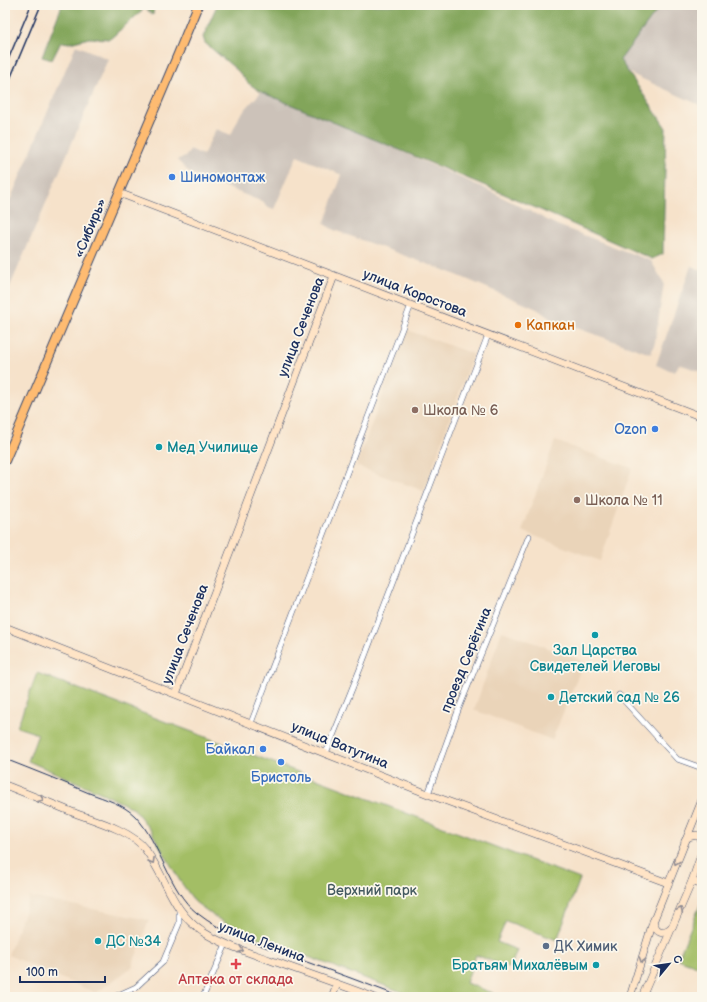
<svg xmlns="http://www.w3.org/2000/svg" width="707" height="1002" font-family="'Balsamiq Sans',sans-serif">
	<style>
		.built { fill: #ead4b9 }
		.industrial { fill: #ccc2b9 }
		.green { fill: #a3be65; stroke: #5f7662 }
		.forest { fill: #82a55a; stroke: #4e6a5c }
		.lines { fill: none; stroke-linecap: round; stroke-linejoin: round }
		.street-casing { stroke: #3c4a6e; stroke-width: 6 }
		.secondary-casing { stroke: #3c4a6e; stroke-width: 8 }
		.primary-casing { stroke: #3c4a6e; stroke-width: 10 }
		.street { stroke: #fff; stroke-width: 5 }
		.secondary { stroke: #ffe4c6; stroke-width: 7 }
		.primary { stroke: #febb71; stroke-width: 8 }
		.tram { stroke: #1b2f5e; stroke-width: 1 }
		.rail { stroke: #1b2f5e; stroke-width: 1.5 }
		.oneway { stroke: #8d8a92 }
		.shop-dot { fill: #3f7fe0; stroke: #fbf7ec; stroke-width: 1.5 }
		.food-dot { fill: #e8710a; stroke: #fbf7ec; stroke-width: 1.5 }
		.education-dot { fill: #8d6e63; stroke: #fbf7ec; stroke-width: 1.5 }
		.culture-dot { fill: #0f9aa8; stroke: #fbf7ec; stroke-width: 1.5 }
		.service-dot { fill: #5c6f8a; stroke: #fbf7ec; stroke-width: 1.5 }
		.health-dot { fill: #e0444e; stroke: #fbf7ec; stroke-width: 1.5 }
		.labels { text-anchor: middle; dominant-baseline: central; stroke-width: 3.5; stroke-linejoin: round; paint-order: stroke }
		.shop-label { font-size: 14px; fill: #366cbe; stroke: #fbf7ec; text-anchor: end }
		.street-label { font-size: 14px; fill: #1b2f5e; stroke: #fbf7ec }
		.food-label { font-size: 14px; fill: #c56008; stroke: #fbf7ec; text-anchor: start }
		.education-label { font-size: 14px; fill: #785e54; stroke: #fbf7ec; text-anchor: start }
		.culture-label { font-size: 14px; fill: #0d838f; stroke: #fbf7ec; text-anchor: start }
		.park-label { font-size: 14px; fill: #445a60; stroke: #fbf7ec }
		.service-label { font-size: 14px; fill: #4e5e75; stroke: #fbf7ec; text-anchor: start }
		.health-label { font-size: 14px; fill: #be3a42; stroke: #fbf7ec }
	</style>
	<rect width="100%" height="100%" fill="#fbf7ec"/>
	<filter id="ink" filterUnits="userSpaceOnUse"><feTurbulence type="fractalNoise" baseFrequency=".025" numOctaves="2"/><feDisplacementMap in="SourceGraphic" scale="8" xChannelSelector="R" yChannelSelector="G"/><feConvolveMatrix kernelMatrix="1 2 1 2 8 2 1 2 1" color-interpolation-filters="sRGB"/></filter>
	<filter id="wash" filterUnits="userSpaceOnUse"><feTurbulence type="fractalNoise" baseFrequency=".012" numOctaves="4" result="noise"/><feDisplacementMap in="SourceGraphic" scale="16" xChannelSelector="R" yChannelSelector="G"/><feGaussianBlur stdDeviation="0.9" result="paint"/><feColorMatrix in="noise" values="0 0 0 0 0 0 0 0 0 0 0 0 0 0 0 0 0 1.4 0 .05"/><feComposite in="paint" operator="in"/></filter>
	<g filter="url(#wash)">
		<rect width="100%" height="100%" fill="#f6e2ca"/>
		<g class="built">
			<path d="M407,330L473,354L424,491L356,466Z"/>
			<path d="M555,441L632,468L600,561L522,531Z"/>
			<path d="M502,631L584,661L552,740L474,710Z"/>
			<path d="M30,897L149,920L132,967L96,993L8,955Z"/>
		</g>
		<g class="industrial">
			<path d="M586,5H702V106L570,46Z"/>
			<path d="M76,45L108,59L5,298V212Z"/>
			<path d="M261,92L359,133L484,188L557,225L651,261L664,283L655,342L651,354L551,319L537,309L452,273L334,230L324,224L342,175L297,156L274,209L266,206L263,202L190,173L177,160L187,155L190,149L203,155L216,129L231,135L240,115Z"/>
			<path d="M691,266L702,270V372L679,364L675,372L656,365Z"/>
		</g>
		<g class="green">
			<path d="M37,673L580,879L557,940L506,921L497,942L517,950L510,968L476,955L466,983L493,993L491,997H415L234,929L214,916L195,902L180,881L151,831L134,809L104,794L28,761L38,734L17,727Z"/>
			<path d="M702,900V968L678,959Z"/>
		</g>
		<g class="forest">
			<path d="M62,5H154L153,15L145,8L110,39L89,38L70,43L61,42L52,60L42,57Z"/>
			<path d="M217,5H661L620,60L666,128L663,254L652,259L488,187L261,92L248,83L238,71L205,43L203,37Z"/>
		</g>
	</g>
	<g filter="url(#ink)">
		<g class="lines">
			<g class="street-casing">
				<g id="street">
					<path d="M619,695L677,759L702,768"/>
					<path d="M251,723L411,305"/>
					<path d="M326,753L360,669L488,335"/>
					<path d="M428,794L459,708L529,536"/>
					<path d="M114,997L136,987L163,962L179,924V908"/>
					<path d="M203,997L226,944"/>
				</g>
			</g>
			<g class="secondary-casing">
				<g id="secondary">
					<path d="M119,193L702,417"/>
					<path d="M5,627L428,794L668,883"/>
					<path d="M176,694L334,276"/>
					<path d="M5,785C28,794 50,803 72,812C93,820 131,830 145,849C166,876 171,911 203,932C224,945 247,952 270,960C304,972 339,984 373,997"/>
					<path d="M685,841L688,837L696,835L700,837L702,840"/>
					<path d="M692,881L702,885"/>
					<path d="M653,922C656,933 662,936 672,928"/>
					<path d="M332,997L337,984"/>
					<path d="M630,997L653,922L702,800"/>
					<path d="M642,997L692,881L702,852"/>
				</g>
			</g>
			<g class="primary-casing">
				<path id="primary" d="M5,461L178,54L198,5"/>
			</g>
			<use href="#street" class="street"/>
			<use href="#secondary" class="secondary"/>
			<use href="#primary" class="primary"/>
			<path class="tram" d="M5,759C33,770 61,781 89,793C105,799 123,804 135,816C161,843 168,890 197,913C223,934 258,944 290,956C327,969 364,983 401,997"/>
			<g class="rail">
				<path d="M5,67L31,5"/>
				<path d="M5,91L41,5"/>
			</g>
		</g>
		<defs><path id="oneway-chevron" d="M-2-3.5L2.5 0L-2 3.5" fill="none" stroke-width="1.6" stroke-linecap="round" stroke-linejoin="round"/></defs>
		<g class="oneway">
			<use href="#oneway-chevron" transform="translate(41 799) rotate(22)"/>
			<use href="#oneway-chevron" transform="translate(152 861) rotate(60)"/>
			<use href="#oneway-chevron" transform="translate(676 862) rotate(112)"/>
			<use href="#oneway-chevron" transform="translate(680 910) rotate(-66)"/>
			<use href="#oneway-chevron" transform="translate(241 950) rotate(19)"/>
			<use href="#oneway-chevron" transform="translate(642 960) rotate(107)"/>
		</g>
	</g>
	<g class="shop-dot">
		<circle cx="172" cy="177" r="4"/>
		<circle cx="655" cy="429" r="4"/>
		<circle cx="263" cy="749" r="4"/>
		<circle cx="281" cy="762" r="4"/>
	</g>
	<circle class="food-dot" cx="518" cy="325" r="4"/>
	<g class="education-dot">
		<circle cx="415" cy="410" r="4"/>
		<circle cx="577" cy="500" r="4"/>
	</g>
	<g class="culture-dot">
		<circle cx="159" cy="447" r="4"/>
		<circle cx="595" cy="635" r="4"/>
		<circle cx="551" cy="697" r="4"/>
		<circle cx="98" cy="941" r="4"/>
		<circle cx="596" cy="965" r="4"/>
	</g>
	<circle class="service-dot" cx="546" cy="946" r="4"/>
	<path class="health-dot" d="M234 958h4v4h4v4h-4v4h-4v-4h-4v-4h4z"/>
	<g class="labels">
		<g class="shop-label">
			<text x="180" y="177" text-anchor="start">Шиномонтаж</text>
			<text x="647" y="429">Ozon</text>
			<text x="255" y="749">Байкал</text>
			<text x="281" y="777" text-anchor="middle">Бристоль</text>
		</g>
		<g class="street-label">
			<text transform="translate(90 228) rotate(-67)">«Сибирь»</text>
			<text transform="translate(415 293) rotate(21)">улица Коростова</text>
			<text transform="translate(301 327) rotate(-69)">улица Сеченова</text>
			<text transform="translate(185 634) rotate(-69)">улица Сеченова</text>
			<text transform="translate(466 660) rotate(-68)">проезд Серёгина</text>
			<text transform="translate(340 745) rotate(22)">улица Ватутина</text>
			<text transform="translate(262 942) rotate(21)">улица Ленина</text>
		</g>
		<g class="food-label">
			<text x="526" y="325">Капкан</text>
		</g>
		<g class="education-label">
			<text x="423" y="410">Школа № 6</text>
			<text x="585" y="500">Школа № 11</text>
		</g>
		<g class="culture-label">
			<text x="167" y="447">Мед Училище</text>
			<text x="595" y="650" text-anchor="middle">Зал Царства<tspan x="595" dy="16">Свидетелей Иеговы</tspan></text>
			<text x="559" y="697">Детский сад № 26</text>
			<text x="106" y="941">ДС №34</text>
			<text x="588" y="965" text-anchor="end">Братьям Михалёвым</text>
		</g>
		<g class="park-label">
			<text x="372" y="890">Верхний парк</text>
		</g>
		<g class="service-label">
			<text x="554" y="946">ДК Химик</text>
		</g>
		<g class="health-label">
			<text x="236" y="979">Аптека от склада</text>
		</g>
	</g>
	<rect width="707" height="1002" fill="none" stroke="#fbf7ec" stroke-width="20"/>
	<g transform="translate(669 964) rotate(61)" stroke="#fbf7ec" stroke-width="3" paint-order="stroke">
	<path d="M0-3L7 15L0 10L-7 15Z" fill="#1b2f5e"/>
	<text y="-6" font-size="11" font-weight="bold" text-anchor="middle" fill="#1b2f5e">С</text>
	</g>
	<path d="M20 976v6h85v-6" fill="none" stroke="#1b2f5e" stroke-width="2"/>
	<text x="26" y="976" font-size="12" fill="#1b2f5e" stroke="#fbf7ec" stroke-width="3" paint-order="stroke">100 m</text>
</svg>
